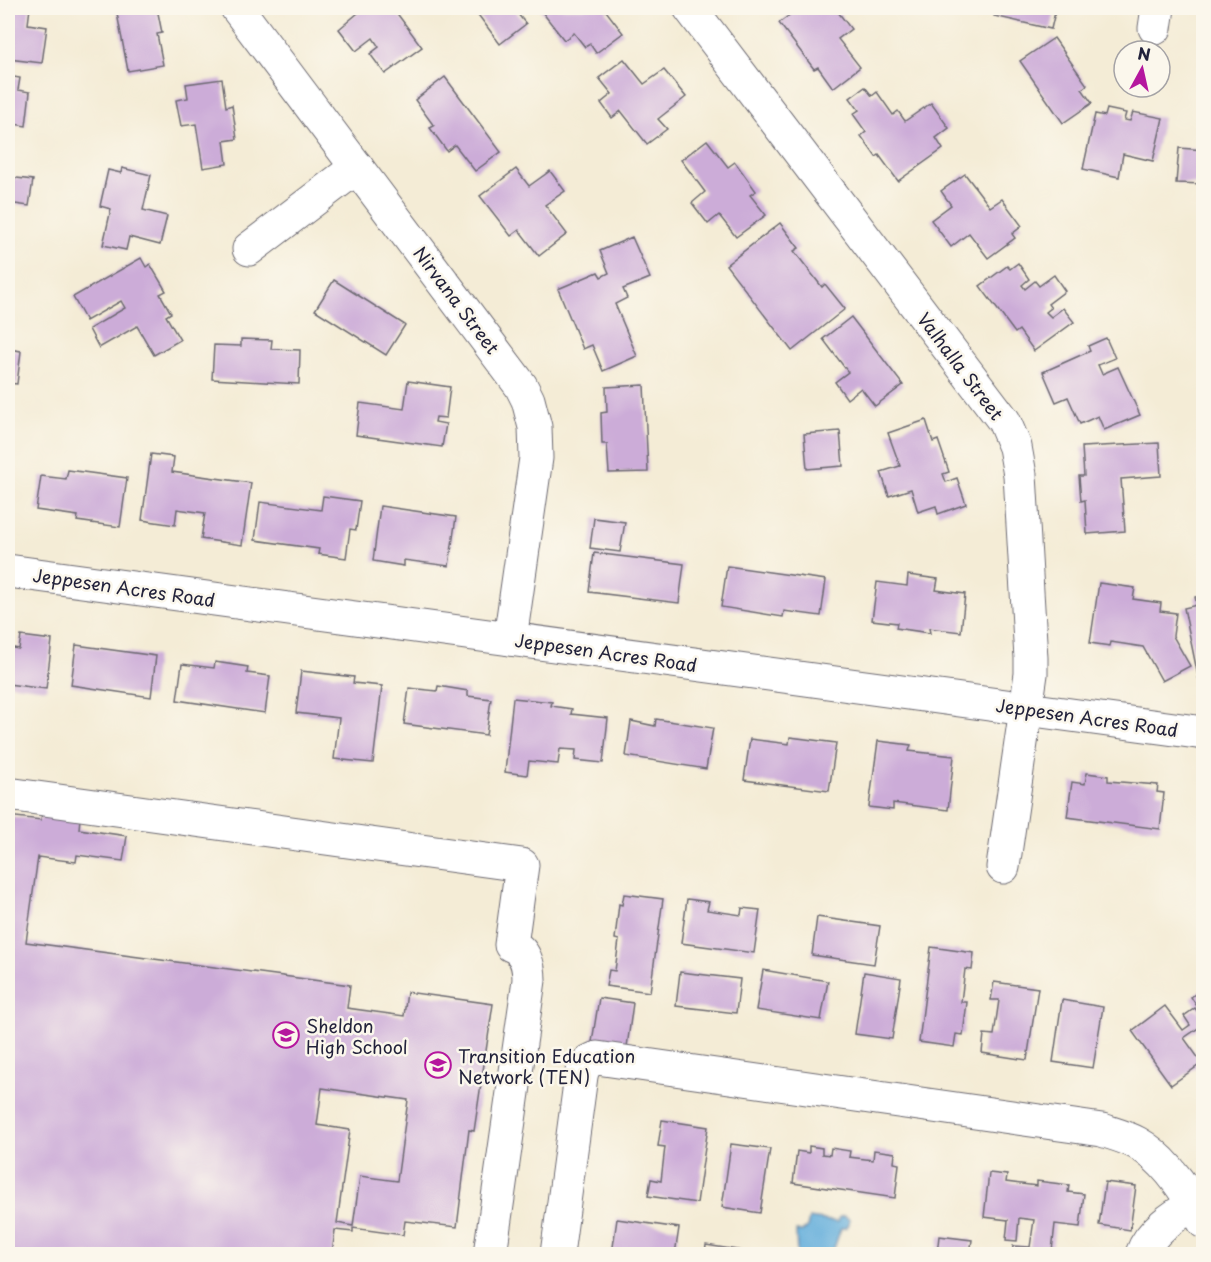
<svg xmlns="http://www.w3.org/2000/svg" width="1211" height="1262" font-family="'Playpen Sans',sans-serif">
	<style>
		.water { fill: #62addb; stroke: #42688b; stroke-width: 1.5 }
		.building { fill: #ccacd8; fill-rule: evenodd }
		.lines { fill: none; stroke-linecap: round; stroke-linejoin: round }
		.minor-casing { stroke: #6c6971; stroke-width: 35 }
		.minor { stroke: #fff; stroke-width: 33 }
		.labels { text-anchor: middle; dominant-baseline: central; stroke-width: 5; stroke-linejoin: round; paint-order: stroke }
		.street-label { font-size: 18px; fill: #22223b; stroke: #fbf7ec }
		.poi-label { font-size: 18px; fill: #22223b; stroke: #fbf7ec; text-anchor: start }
	</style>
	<rect width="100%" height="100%" fill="#fbf7ec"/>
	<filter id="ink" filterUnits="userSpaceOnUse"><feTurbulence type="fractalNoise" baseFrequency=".0167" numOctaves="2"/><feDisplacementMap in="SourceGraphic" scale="12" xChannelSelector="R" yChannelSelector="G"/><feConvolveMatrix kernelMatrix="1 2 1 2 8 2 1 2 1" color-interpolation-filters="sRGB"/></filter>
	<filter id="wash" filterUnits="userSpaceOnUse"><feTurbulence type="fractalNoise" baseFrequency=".008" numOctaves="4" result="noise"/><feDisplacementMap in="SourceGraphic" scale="24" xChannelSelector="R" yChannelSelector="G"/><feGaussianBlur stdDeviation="1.35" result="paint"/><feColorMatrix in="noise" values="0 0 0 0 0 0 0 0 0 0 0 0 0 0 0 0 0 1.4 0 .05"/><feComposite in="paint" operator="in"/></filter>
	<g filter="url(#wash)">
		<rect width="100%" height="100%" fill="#f4ecd6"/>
		<path class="water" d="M845,1216L849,1219V1224L846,1228H841L832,1254H797L796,1231H802L807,1228L809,1218L838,1222L840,1217Z"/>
		<g id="blocks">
			<g class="building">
				<path d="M8,8H30L28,24L47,27L42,63L8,59Z"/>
				<path d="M116,8H157L162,33L157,34L163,65L128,71Z"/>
				<path d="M364,8H393L422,47L385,74L370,54L379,47L373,38L356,51L339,29Z"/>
				<path d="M473,8H513L526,24L500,44Z"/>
				<path d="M539,8H610L606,11L623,33L596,53L590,44L585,47L574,33L564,40Z"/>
				<path d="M799,8H835L851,29L838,39L860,67L833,88L818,67L814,69L779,23Z"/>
				<path d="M984,8H1056L1051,29L994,16L995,11Z"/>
				<path d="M1054,38L1087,85L1082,89L1092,103L1063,123L1020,61Z"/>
				<path d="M624,59L644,84L664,70L686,97L658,119L667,129L647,144L621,111L612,118L601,103L612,94L599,78Z"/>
				<path d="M8,76L20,78L18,90L30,92L26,126L14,124L9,167Z"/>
				<path d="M445,77L501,152L475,171L455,145L447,151L430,128L434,126L415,100Z"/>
				<path d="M222,79L226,107L232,105L237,139L224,141L227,164L203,168L196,124L181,126L176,100L188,98L186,84Z"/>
				<path d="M865,87L872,96L877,92L893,115L898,111L905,121L931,103L949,128L936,138L943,149L898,181L879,155L876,157L861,136L866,132L853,114L859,110L850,98Z"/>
				<path d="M1107,109L1126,113L1124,120L1130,121L1133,112L1163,118L1153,161L1123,154L1119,177L1083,169L1095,114L1105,116Z"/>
				<path d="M707,140L728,167L735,162L756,191L750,195L766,215L736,237L719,215L708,224L692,203L705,192L681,160Z"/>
				<path d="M1179,148L1204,150V184L1176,183Z"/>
				<path d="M122,168L151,175L143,210L167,216L160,245L129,237L126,250L103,245L111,209L100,206L108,170L121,173Z"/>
				<path d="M516,169L529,186L550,171L565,191L545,205L567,234L539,256L519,230L511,236L480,196Z"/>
				<path d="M965,174L990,207L1002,199L1022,226L1012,234L1015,238L988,258L969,233L951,247L931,220L951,205L941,191Z"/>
				<path d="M8,177L33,180L29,206L8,203Z"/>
				<path d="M780,223L799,248L794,251L822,287L825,284L845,309L792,351L726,265Z"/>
				<path d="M632,237L650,278L623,289L627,298L615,304L637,356L603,371L592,345L583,349L558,289L598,272L601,277L609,273L600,251Z"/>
				<path d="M141,258L146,267L150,264L166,291L160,294L171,313L166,316L180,340L154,355L137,326L99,348L89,329L125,308L121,301L86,321L73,297Z"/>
				<path d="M1018,263L1029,279L1022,285L1025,289L1035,281L1039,286L1054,275L1065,291L1048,304L1051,308L1046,312L1051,317L1063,308L1074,322L1034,351L1019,330L1015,333L980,286L1007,266L1010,269Z"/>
				<path d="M334,280L405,325L386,355L315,310Z"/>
				<path d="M851,317L903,385L875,406L861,388L847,399L835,382L848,372L823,339Z"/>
				<path d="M1106,338L1115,358L1098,365L1102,374L1118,367L1140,415L1104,430L1098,416L1080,424L1068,397L1056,402L1043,372L1090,351L1088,346Z"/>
				<path d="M241,339L272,340L271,349L300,350L299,384L212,379L214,345L241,346Z"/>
				<path d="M8,349L21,351L17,384L8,383Z"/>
				<path d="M408,381L450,387L446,418L436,417L435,422L446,424L442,447L356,435L360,403L404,409Z"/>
				<path d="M644,385L648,472L609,473L607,444H602L601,413L607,412L606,387Z"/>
				<path d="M926,420L933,442L938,440L949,472L943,474L946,482L957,478L966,504L938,514L936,506L918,512L911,489L889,496L881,472L900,466L888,433Z"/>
				<path d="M840,431L843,466L807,469L804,434Z"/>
				<path d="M1159,443L1161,476L1121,479L1125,531L1087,534L1085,500L1081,501L1079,476H1084L1082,447Z"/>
				<path d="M151,454L174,457L172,472L251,483L242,545L201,539L205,513L177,509L175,525L142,520Z"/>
				<path d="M68,470L127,478L120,527L77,521L78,516L36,510L41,476L66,479Z"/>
				<path d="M323,496L360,501L356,530L350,529L346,558L318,554L319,549L255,540L260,502L321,510Z"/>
				<path d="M380,506L456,517L449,566L404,560V566L373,561Z"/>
				<path d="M594,518L625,522L620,552L590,548Z"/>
				<path d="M594,553L684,564L679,603L589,592Z"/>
				<path d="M727,566L826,580L821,616L784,611L783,617L721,607Z"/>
				<path d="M908,575L938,579L936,590L965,594L961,632L929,628L930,633L896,628L897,623L872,620L877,582L907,586Z"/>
				<path d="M1099,583L1135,588L1133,599L1161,603L1160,611L1176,613L1173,636L1190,666L1162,681L1143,647L1111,642L1110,646L1090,643Z"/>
				<path d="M1204,595V681H1199L1184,608L1197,605L1195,597Z"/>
				<path d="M21,636L52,640L46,689L8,684V647L19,649Z"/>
				<path d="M76,645L156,656L151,697L71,685Z"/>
				<path d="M215,662L248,667L247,673L270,676L265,713L177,700L182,664L214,668Z"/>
				<path d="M301,671L354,677L353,683L382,686L373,763L334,759L339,718L296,713Z"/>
				<path d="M438,686L468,691V696L491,699L486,735L404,724L409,688L437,691Z"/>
				<path d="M513,698L552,702L551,706L572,709L571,714L608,718L603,763L575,760L576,750L560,749L558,764L529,761L527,775L505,772Z"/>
				<path d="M656,719L713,728L706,769L626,756L631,721L655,726Z"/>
				<path d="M790,737L836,743L829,791L744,780L750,739L789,744Z"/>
				<path d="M878,741L911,745L909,751L954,756L948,810L893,803V810L869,807Z"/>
				<path d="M1087,773L1108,776V781L1158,785L1157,792L1164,793L1160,829L1067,817L1072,782L1085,784Z"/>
				<path d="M42,812L80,818L79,829L127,836L123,861L77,855L76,862L38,857L26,942L350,985L347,1008L404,1016L407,992L493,1004L474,1131L469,1130L457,1227L405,1221L403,1235L353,1228V1232L335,1230L332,1254H8V816L41,820ZM322,1088L408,1100L397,1181L360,1176L353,1226L337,1223L350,1130L317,1125Z"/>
				<path d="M624,894L663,899L650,992L606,986L609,970L615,971L619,940L615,939L619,904L622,905Z"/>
				<path d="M687,899L709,902L707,910L741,915L742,908L760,910L754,953L681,943Z"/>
				<path d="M817,917L880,926L874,964L812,955Z"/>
				<path d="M931,947L974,953L972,970L965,969L961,1002H967L963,1035L956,1034L954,1047L919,1042Z"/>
				<path d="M763,970L828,981L821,1020L756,1010Z"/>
				<path d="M680,972L740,979L736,1013L676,1006Z"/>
				<path d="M864,972L901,978L892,1039L855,1034Z"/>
				<path d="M994,982L1038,988L1027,1060L982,1053L984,1034L994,1035L999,1000H991Z"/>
				<path d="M1204,988V1024L1184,1038L1202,1063L1171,1085L1132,1031L1165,1006L1183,1030L1190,1025L1184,1016L1195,1008L1198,1012L1200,1011L1191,997Z"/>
				<path d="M599,998L633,1003L627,1047L592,1042Z"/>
				<path d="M1062,1000L1103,1007L1093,1068L1053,1062Z"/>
				<path d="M662,1120L708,1127L697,1203L648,1196L651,1179L661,1181L665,1147L658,1146Z"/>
				<path d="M731,1144L770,1149L760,1213L722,1207Z"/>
				<path d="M809,1146L822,1148V1154L830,1155L831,1148L850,1151L849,1157L873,1160L874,1150L895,1153L894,1163L899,1164L895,1198L793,1183L797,1151L809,1153Z"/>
				<path d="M989,1173L1007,1175L1006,1182L1037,1186V1181L1069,1185L1068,1192L1084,1194L1080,1227L1055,1224L1052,1251L1065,1254H1012L1013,1246L1030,1247L1034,1220L1019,1218L1017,1241L1006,1240L1008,1220L984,1217Z"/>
				<path d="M1105,1182L1136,1186L1130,1230L1099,1225Z"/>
				<path d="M617,1219L679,1228L675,1254H612Z"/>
				<path d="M939,1236L972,1240L970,1254H937Z"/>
				<path d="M706,1245L744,1251L743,1254H705Z"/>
			</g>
		</g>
	</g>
	<g filter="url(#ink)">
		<use href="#blocks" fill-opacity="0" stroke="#6c6971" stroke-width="1.5"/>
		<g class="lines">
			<g class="minor-casing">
				<g id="minor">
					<path d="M237,8L521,386L528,400L535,427L536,458L510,639"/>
					<path d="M690,8L1004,421L1015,447L1020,475L1031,658V674L1003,867"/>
					<path d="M1155,28L1158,8"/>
					<path d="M249,249L357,167"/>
					<path d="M8,571L1204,733"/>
					<path d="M8,794L522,865L511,945C525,950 529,966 529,980L490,1254"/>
					<path d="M557,1254L581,1076C583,1066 587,1061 597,1058L1102,1130C1114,1134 1126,1137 1137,1143C1165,1158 1189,1195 1204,1222"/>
					<path d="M1142,1254C1150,1231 1174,1216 1194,1204"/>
				</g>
			</g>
			<use href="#minor" class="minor"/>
		</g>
	</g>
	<defs>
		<g id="school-ring" transform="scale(1.35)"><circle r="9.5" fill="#fbf7ec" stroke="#b5179e" stroke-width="1.5"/><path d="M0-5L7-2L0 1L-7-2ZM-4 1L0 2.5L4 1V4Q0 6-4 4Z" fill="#b5179e"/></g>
	</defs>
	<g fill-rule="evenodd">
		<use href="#school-ring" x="286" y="1035"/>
		<use href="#school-ring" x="438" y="1065"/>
	</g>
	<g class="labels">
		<g class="street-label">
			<text transform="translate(457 300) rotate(53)">Nirvana Street</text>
			<text transform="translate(961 366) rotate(53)">Valhalla Street</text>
			<text transform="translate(124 587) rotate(8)">Jeppesen Acres Road</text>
			<text transform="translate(606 652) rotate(8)">Jeppesen Acres Road</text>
			<text transform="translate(1087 717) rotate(8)">Jeppesen Acres Road</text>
		</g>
		<g class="poi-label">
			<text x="306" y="1025">Sheldon<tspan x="306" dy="21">High School</tspan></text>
			<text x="458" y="1055">Transition Education<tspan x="458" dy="21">Network (TEN)</tspan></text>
		</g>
	</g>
	<rect width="1211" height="1262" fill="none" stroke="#fbf7ec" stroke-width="30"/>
	<g transform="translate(1142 69) rotate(8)"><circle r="28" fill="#fbf7ec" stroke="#a4a2a5" stroke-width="1.5"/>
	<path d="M0-4.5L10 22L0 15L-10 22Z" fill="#b5179e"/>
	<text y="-9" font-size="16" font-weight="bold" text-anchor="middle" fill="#22223b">N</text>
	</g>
</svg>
